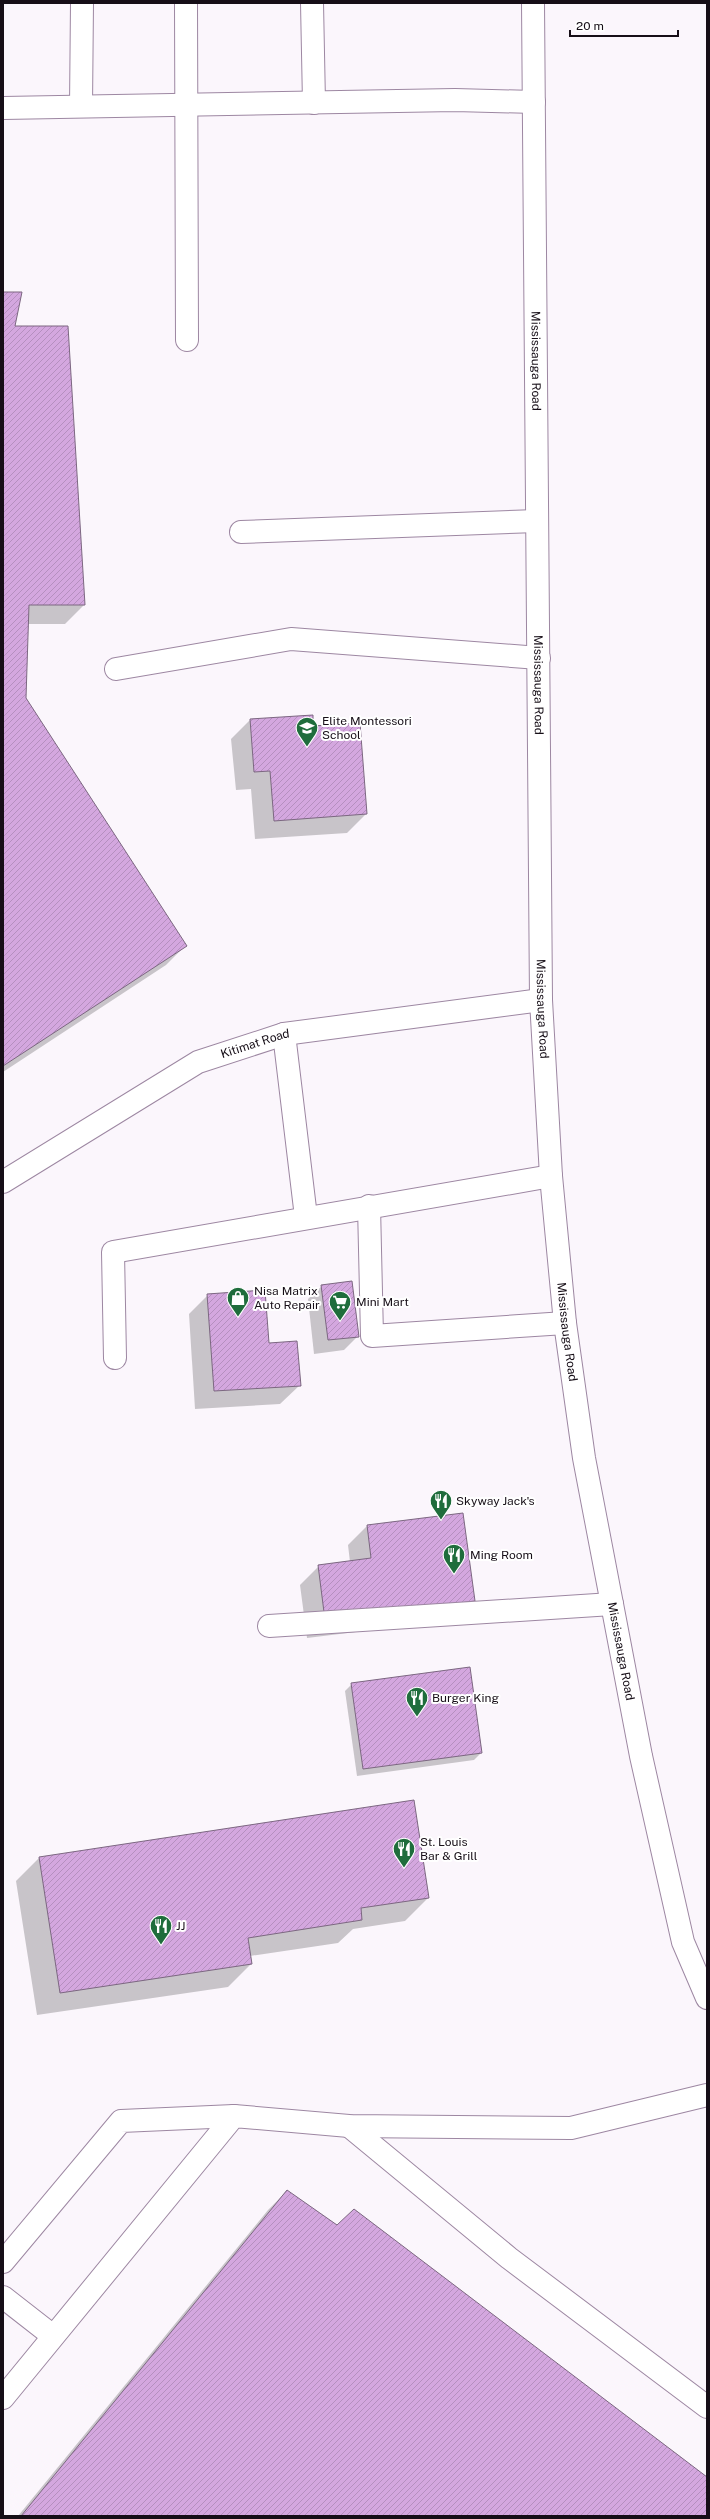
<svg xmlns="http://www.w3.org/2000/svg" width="710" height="2519" font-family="'Public Sans',sans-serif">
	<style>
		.shadow { fill: #0003 }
		.building { fill: url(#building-hatch); stroke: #7c6781 }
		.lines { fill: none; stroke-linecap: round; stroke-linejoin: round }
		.minor-casing { stroke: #9d87a2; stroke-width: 24 }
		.major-casing { stroke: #9d87a2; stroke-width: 24 }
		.minor { stroke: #fff; stroke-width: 22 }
		.major { stroke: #fff; stroke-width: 22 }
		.labels { text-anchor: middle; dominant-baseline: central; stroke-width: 4; stroke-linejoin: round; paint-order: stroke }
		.street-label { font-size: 12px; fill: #160e17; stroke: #fff }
		.poi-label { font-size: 12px; fill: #160e17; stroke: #fff; text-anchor: start }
	</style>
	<defs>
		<pattern id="building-hatch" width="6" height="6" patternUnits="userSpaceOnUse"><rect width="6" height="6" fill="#d4a7df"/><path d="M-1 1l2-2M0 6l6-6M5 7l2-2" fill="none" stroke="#b58fbf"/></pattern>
	</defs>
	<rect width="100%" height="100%" fill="#fbf6fc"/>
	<g class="shadow">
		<path d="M3,293L84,605L65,624H27L25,699L185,946L166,965L3,1072Z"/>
		<path d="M250,720L312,727L366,814L347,833L255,839L251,789L236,790L231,739Z"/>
		<path d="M322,1286L358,1336L344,1350L314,1354L308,1299Z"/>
		<path d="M208,1295L300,1385L280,1404L195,1409L189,1314Z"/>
		<path d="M462,1514L473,1601L454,1620L307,1638L300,1585L319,1566L350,1562L348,1545L367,1526Z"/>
		<path d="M352,1684L481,1753L474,1760L357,1776L345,1691Z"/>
		<path d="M39,1858L428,1898L405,1921L353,1929L338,1943L250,1956L251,1964L228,1987L37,2015L16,1881Z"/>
		<path d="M287,2191L707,2478V2516H18L268,2210Z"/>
	</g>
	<g class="building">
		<path d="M3,292H22L15,326H68L85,605H29L26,698L187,946L3,1066Z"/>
		<path d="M313,715V726L360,723L367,814L274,821L270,771L254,772L250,719Z"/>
		<path d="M352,1281L359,1337L328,1340L321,1285Z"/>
		<path d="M265,1290L269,1343L297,1341L301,1386L214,1391L207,1294Z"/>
		<path d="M463,1513L475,1601L325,1620L318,1565L371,1558L367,1525Z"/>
		<path d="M470,1667L482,1753L363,1769L351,1683Z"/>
		<path d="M414,1800L429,1898L361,1908L362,1920L248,1938L252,1964L60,1993L39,1857Z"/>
		<path d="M287,2190L337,2225L354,2209L707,2477V2516H21Z"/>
	</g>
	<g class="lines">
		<g class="minor-casing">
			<g id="minor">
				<path d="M186,3L187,340"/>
				<path d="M312,3L314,103"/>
				<path d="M81,106L82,3"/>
				<path d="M3,108L455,100L534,102"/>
				<path d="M241,532L537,521"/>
				<path d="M116,669L291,639L539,658"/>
				<path d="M284,1034L306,1217"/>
				<path id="s1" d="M3,1182L198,1062L284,1034L541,1000"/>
				<path d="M369,1206L372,1336L565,1323"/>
				<path d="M115,1358L113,1252L551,1176"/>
				<path d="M269,1626L612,1604"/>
				<path d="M349,2126L509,2258L707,2407"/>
				<path d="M3,2262L121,2121L234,2116"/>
				<path d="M3,2297L53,2336"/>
				<path d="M3,2398L234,2116L349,2126L571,2128L707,2095"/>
			</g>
		</g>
		<g class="major-casing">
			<g id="major">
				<path id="s2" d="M533,3L541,1000L551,1176L565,1323L584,1458L612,1604L641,1756L683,1942L707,1998"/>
			</g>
		</g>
		<use href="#minor" class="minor"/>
		<use href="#major" class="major"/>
	</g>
	<defs>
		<g id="school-pin" transform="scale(1.15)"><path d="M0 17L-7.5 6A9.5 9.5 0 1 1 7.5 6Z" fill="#1f6d3c" stroke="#fff"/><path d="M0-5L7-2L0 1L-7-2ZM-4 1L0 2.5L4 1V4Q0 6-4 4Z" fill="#fff"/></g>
		<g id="shop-pin" transform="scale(1.15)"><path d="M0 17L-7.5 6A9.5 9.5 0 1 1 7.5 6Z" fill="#1f6d3c" stroke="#fff"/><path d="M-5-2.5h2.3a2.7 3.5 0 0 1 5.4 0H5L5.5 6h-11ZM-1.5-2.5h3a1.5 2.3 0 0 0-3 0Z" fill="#fff"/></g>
		<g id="supermarket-pin" transform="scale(1.15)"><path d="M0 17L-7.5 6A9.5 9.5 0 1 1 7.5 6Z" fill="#1f6d3c" stroke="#fff"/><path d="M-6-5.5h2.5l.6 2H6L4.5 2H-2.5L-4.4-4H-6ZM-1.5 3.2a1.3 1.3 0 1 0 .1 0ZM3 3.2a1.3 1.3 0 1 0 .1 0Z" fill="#fff"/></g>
		<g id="restaurant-pin" transform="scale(1.15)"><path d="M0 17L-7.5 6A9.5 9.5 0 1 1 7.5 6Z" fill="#1f6d3c" stroke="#fff"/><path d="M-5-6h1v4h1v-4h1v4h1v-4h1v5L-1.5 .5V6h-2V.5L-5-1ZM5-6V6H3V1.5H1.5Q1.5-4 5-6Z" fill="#fff"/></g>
	</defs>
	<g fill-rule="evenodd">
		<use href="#school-pin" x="307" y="728"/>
		<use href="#shop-pin" x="238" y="1298"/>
		<use href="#supermarket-pin" x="340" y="1302"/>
		<use href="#restaurant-pin" x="441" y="1501"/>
		<use href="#restaurant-pin" x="454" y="1555"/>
		<use href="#restaurant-pin" x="417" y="1698"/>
		<use href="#restaurant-pin" x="404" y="1849"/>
		<use href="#restaurant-pin" x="161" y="1926"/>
	</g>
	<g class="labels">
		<g class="street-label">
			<text stroke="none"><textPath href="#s2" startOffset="358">Mississauga Road</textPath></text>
			<text stroke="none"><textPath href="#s2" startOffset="682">Mississauga Road</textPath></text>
			<text stroke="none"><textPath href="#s2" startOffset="1006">Mississauga Road</textPath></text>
			<text stroke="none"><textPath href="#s1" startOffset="289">Kitimat Road</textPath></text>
			<text stroke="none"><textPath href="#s2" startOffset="1330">Mississauga Road</textPath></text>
			<text stroke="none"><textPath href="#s2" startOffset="1654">Mississauga Road</textPath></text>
		</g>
		<g class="poi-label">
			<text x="322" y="721">Elite Montessori<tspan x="322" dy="14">School</tspan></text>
			<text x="254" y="1291">Nisa Matrix<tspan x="254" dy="14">Auto Repair</tspan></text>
			<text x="356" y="1302">Mini Mart</text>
			<text x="456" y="1501">Skyway Jack's</text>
			<text x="470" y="1555">Ming Room</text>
			<text x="432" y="1698">Burger King</text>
			<text x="420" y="1842">St. Louis<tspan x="420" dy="14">Bar &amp; Grill</tspan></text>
			<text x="176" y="1926">JJ</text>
		</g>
	</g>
	<rect width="710" height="2519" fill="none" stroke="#160e17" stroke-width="8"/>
	<path d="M570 30v6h108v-6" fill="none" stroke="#160e17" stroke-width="2"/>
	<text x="576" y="30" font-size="12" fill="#160e17" stroke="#ffffff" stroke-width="3" paint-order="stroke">20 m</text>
</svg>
